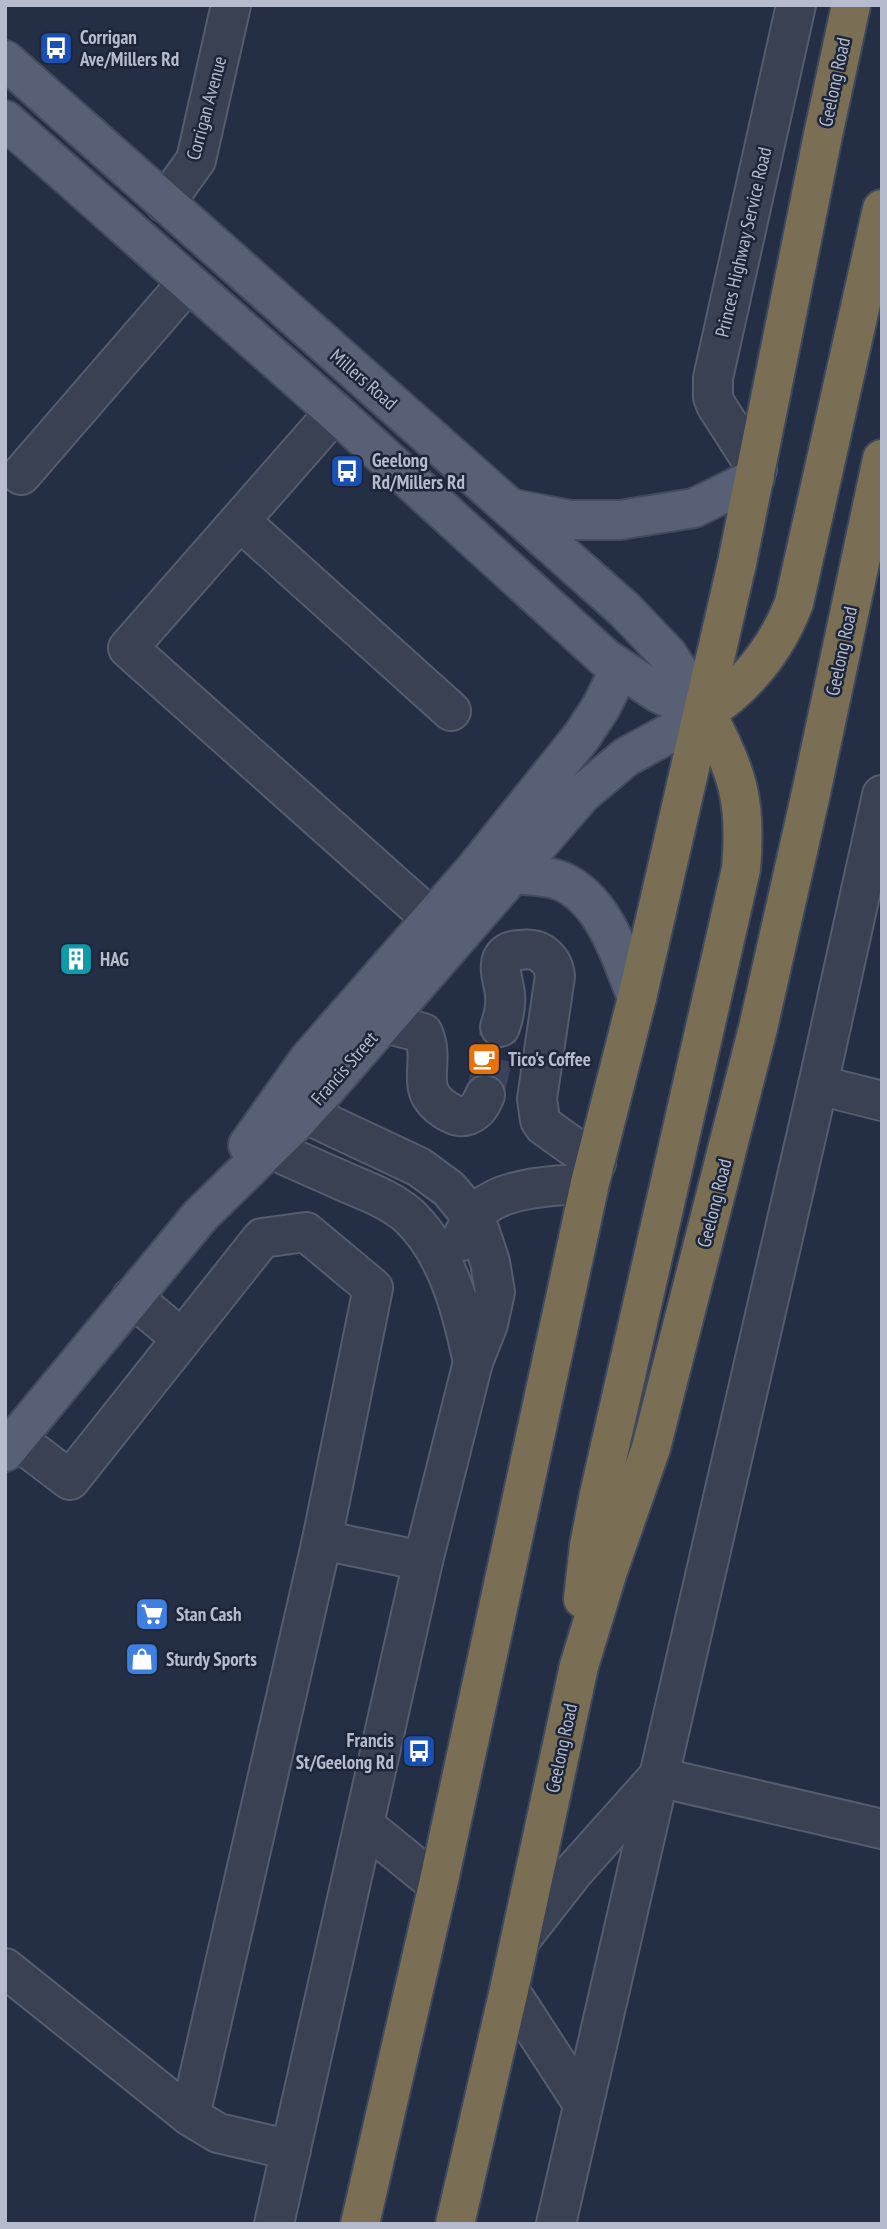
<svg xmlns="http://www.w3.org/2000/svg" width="887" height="2229" font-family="'PT Sans Narrow',sans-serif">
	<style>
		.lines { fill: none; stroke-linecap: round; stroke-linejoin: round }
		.minor-tunnel { stroke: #3a4359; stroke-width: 38; stroke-dasharray: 38 19; stroke-linecap: butt }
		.minor-casing { stroke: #545c6e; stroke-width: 42 }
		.major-casing { stroke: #424a5d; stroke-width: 42 }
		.highway-casing { stroke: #40495b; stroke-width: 42 }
		.minor { stroke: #394153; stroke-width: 38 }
		.major { stroke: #576074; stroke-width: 38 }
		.highway { stroke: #7a6f55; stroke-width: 38 }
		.labels { text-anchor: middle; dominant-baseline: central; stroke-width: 5; stroke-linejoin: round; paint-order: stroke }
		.poi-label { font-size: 19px; font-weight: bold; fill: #b6bccd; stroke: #1d2639; text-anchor: start }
		.street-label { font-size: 19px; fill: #b6bccd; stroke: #1d2639 }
	</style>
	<rect width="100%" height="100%" fill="#242e44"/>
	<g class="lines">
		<path class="minor-tunnel" d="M485,1095L500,1027"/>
		<g class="minor-casing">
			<g id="minor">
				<path d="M165,203L196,160L231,5"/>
				<path d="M335,412L128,648L432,919"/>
				<path d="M757,469L716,405L713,397V378L796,5"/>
				<path d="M21,475L188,282"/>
				<path d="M240,521L451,711"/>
				<path d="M384,1023L423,1033C437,1066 411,1089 447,1111C454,1115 460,1118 468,1115C478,1111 481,1104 485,1095"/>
				<path d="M500,1027C504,1016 506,1005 505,994C503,977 491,952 519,950C527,949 535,949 541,953C550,959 554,966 555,976L537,1099L540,1120L544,1126L596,1163"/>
				<path d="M818,1085L882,1101"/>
				<path d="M269,1148C293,1159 318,1170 343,1181C365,1191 390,1199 409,1216C448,1253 462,1311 473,1362"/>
				<path d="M461,1241C466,1229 472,1216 482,1208C507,1186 558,1186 590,1183"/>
				<path d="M132,1297L182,1339"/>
				<path d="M16,1439L70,1480L262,1238L306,1232L373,1288L322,1540L190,2116L218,2133L291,2150"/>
				<path d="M322,1540L423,1561"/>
				<path d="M364,1825L438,1885"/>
				<path d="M520,1940L574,1871L658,1777L882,1829"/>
				<path d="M5,1968L190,2116"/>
				<path d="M509,1990L583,2104"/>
				<path d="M274,2224L423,1561L473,1362L488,1324L495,1292L490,1262L480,1232L473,1218L449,1189L419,1167L304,1113"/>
				<path d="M556,2224L818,1085L882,795"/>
			</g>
		</g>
		<g class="major-casing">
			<g id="major">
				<path d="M5,60L625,610L668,655L706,713"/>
				<path d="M5,120L335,412L605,658L658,693L703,715"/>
				<path d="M514,509L571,520H620L694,508L755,478"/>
				<path d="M512,874C528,876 546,875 561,881C605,900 621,958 637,998"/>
				<path d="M248,1145L309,1059L476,868L582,736L601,707L620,669"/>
				<path d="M5,1452L200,1216L292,1126L325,1090L582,794L626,757L703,715"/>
			</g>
		</g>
		<g class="highway-casing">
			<g id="highway">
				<path d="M703,715C746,687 776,650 794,603L882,209"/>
				<path d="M583,1599L589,1546L598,1499L741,869C747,802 738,772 706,713"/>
				<path d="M360,2224L438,1885L590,1183L637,998L737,563L823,135L851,5"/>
				<path d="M455,2224L509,1990L579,1666L608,1571L651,1448L758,1028L811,793L882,459"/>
			</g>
		</g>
		<use href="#minor" class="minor"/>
		<use href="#major" class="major"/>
		<use href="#highway" class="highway"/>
	</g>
	<defs>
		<g id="bus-square" transform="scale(1.75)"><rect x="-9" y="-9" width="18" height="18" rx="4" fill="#1a4fb4" stroke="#1d2639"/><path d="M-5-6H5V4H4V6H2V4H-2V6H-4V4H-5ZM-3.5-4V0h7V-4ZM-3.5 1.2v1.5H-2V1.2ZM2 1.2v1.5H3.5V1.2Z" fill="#fff"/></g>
		<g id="building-square" transform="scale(1.75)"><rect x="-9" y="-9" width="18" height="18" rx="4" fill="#0f9aa8" stroke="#1d2639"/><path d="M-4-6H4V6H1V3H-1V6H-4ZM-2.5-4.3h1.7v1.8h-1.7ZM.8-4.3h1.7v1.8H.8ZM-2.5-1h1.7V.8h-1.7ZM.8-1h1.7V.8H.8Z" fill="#fff"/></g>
		<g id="cafe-square" transform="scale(1.75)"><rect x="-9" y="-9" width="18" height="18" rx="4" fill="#e8710a" stroke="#1d2639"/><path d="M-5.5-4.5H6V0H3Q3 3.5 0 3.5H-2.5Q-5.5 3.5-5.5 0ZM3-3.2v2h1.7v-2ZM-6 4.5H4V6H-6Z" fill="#fff"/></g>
		<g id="supermarket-square" transform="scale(1.75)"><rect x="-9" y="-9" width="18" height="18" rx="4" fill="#3f7fe0" stroke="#1d2639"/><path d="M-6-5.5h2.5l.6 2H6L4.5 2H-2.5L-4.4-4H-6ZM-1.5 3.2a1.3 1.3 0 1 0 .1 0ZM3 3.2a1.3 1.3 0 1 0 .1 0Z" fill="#fff"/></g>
		<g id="shop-square" transform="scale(1.75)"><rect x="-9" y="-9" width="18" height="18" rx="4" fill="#3f7fe0" stroke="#1d2639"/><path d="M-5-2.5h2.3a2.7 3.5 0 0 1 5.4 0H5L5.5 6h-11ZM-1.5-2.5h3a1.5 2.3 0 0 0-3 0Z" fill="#fff"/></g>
	</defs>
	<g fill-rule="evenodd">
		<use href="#bus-square" x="56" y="48"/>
		<use href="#bus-square" x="347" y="471"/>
		<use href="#building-square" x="76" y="959"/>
		<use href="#cafe-square" x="484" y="1059"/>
		<use href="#supermarket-square" x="152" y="1614"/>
		<use href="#shop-square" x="142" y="1659"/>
		<use href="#bus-square" x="419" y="1751"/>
	</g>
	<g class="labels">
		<g class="poi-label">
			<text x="80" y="37">Corrigan<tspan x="80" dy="22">Ave/Millers Rd</tspan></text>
			<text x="372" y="460">Geelong<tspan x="372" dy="22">Rd/Millers Rd</tspan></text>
			<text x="100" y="959">HAG</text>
			<text x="508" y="1059">Tico's Coffee</text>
			<text x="176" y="1614">Stan Cash</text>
			<text x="166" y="1659">Sturdy Sports</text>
			<text x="394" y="1740" text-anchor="end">Francis<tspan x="394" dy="22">St/Geelong Rd</tspan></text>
		</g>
		<g class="street-label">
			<text transform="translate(834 82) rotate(-78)">Geelong Road</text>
			<text transform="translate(206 108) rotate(-75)">Corrigan Avenue</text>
			<text transform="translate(743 242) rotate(-77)">Princes Highway Service Road</text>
			<text transform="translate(364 379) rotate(41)">Millers Road</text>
			<text transform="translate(841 651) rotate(-78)">Geelong Road</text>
			<text transform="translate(344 1068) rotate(-49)">Francis Street</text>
			<text transform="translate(714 1203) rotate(-76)">Geelong Road</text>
			<text transform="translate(561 1748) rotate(-78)">Geelong Road</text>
		</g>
	</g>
	<rect width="887" height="2229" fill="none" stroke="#b6bccd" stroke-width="14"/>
</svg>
